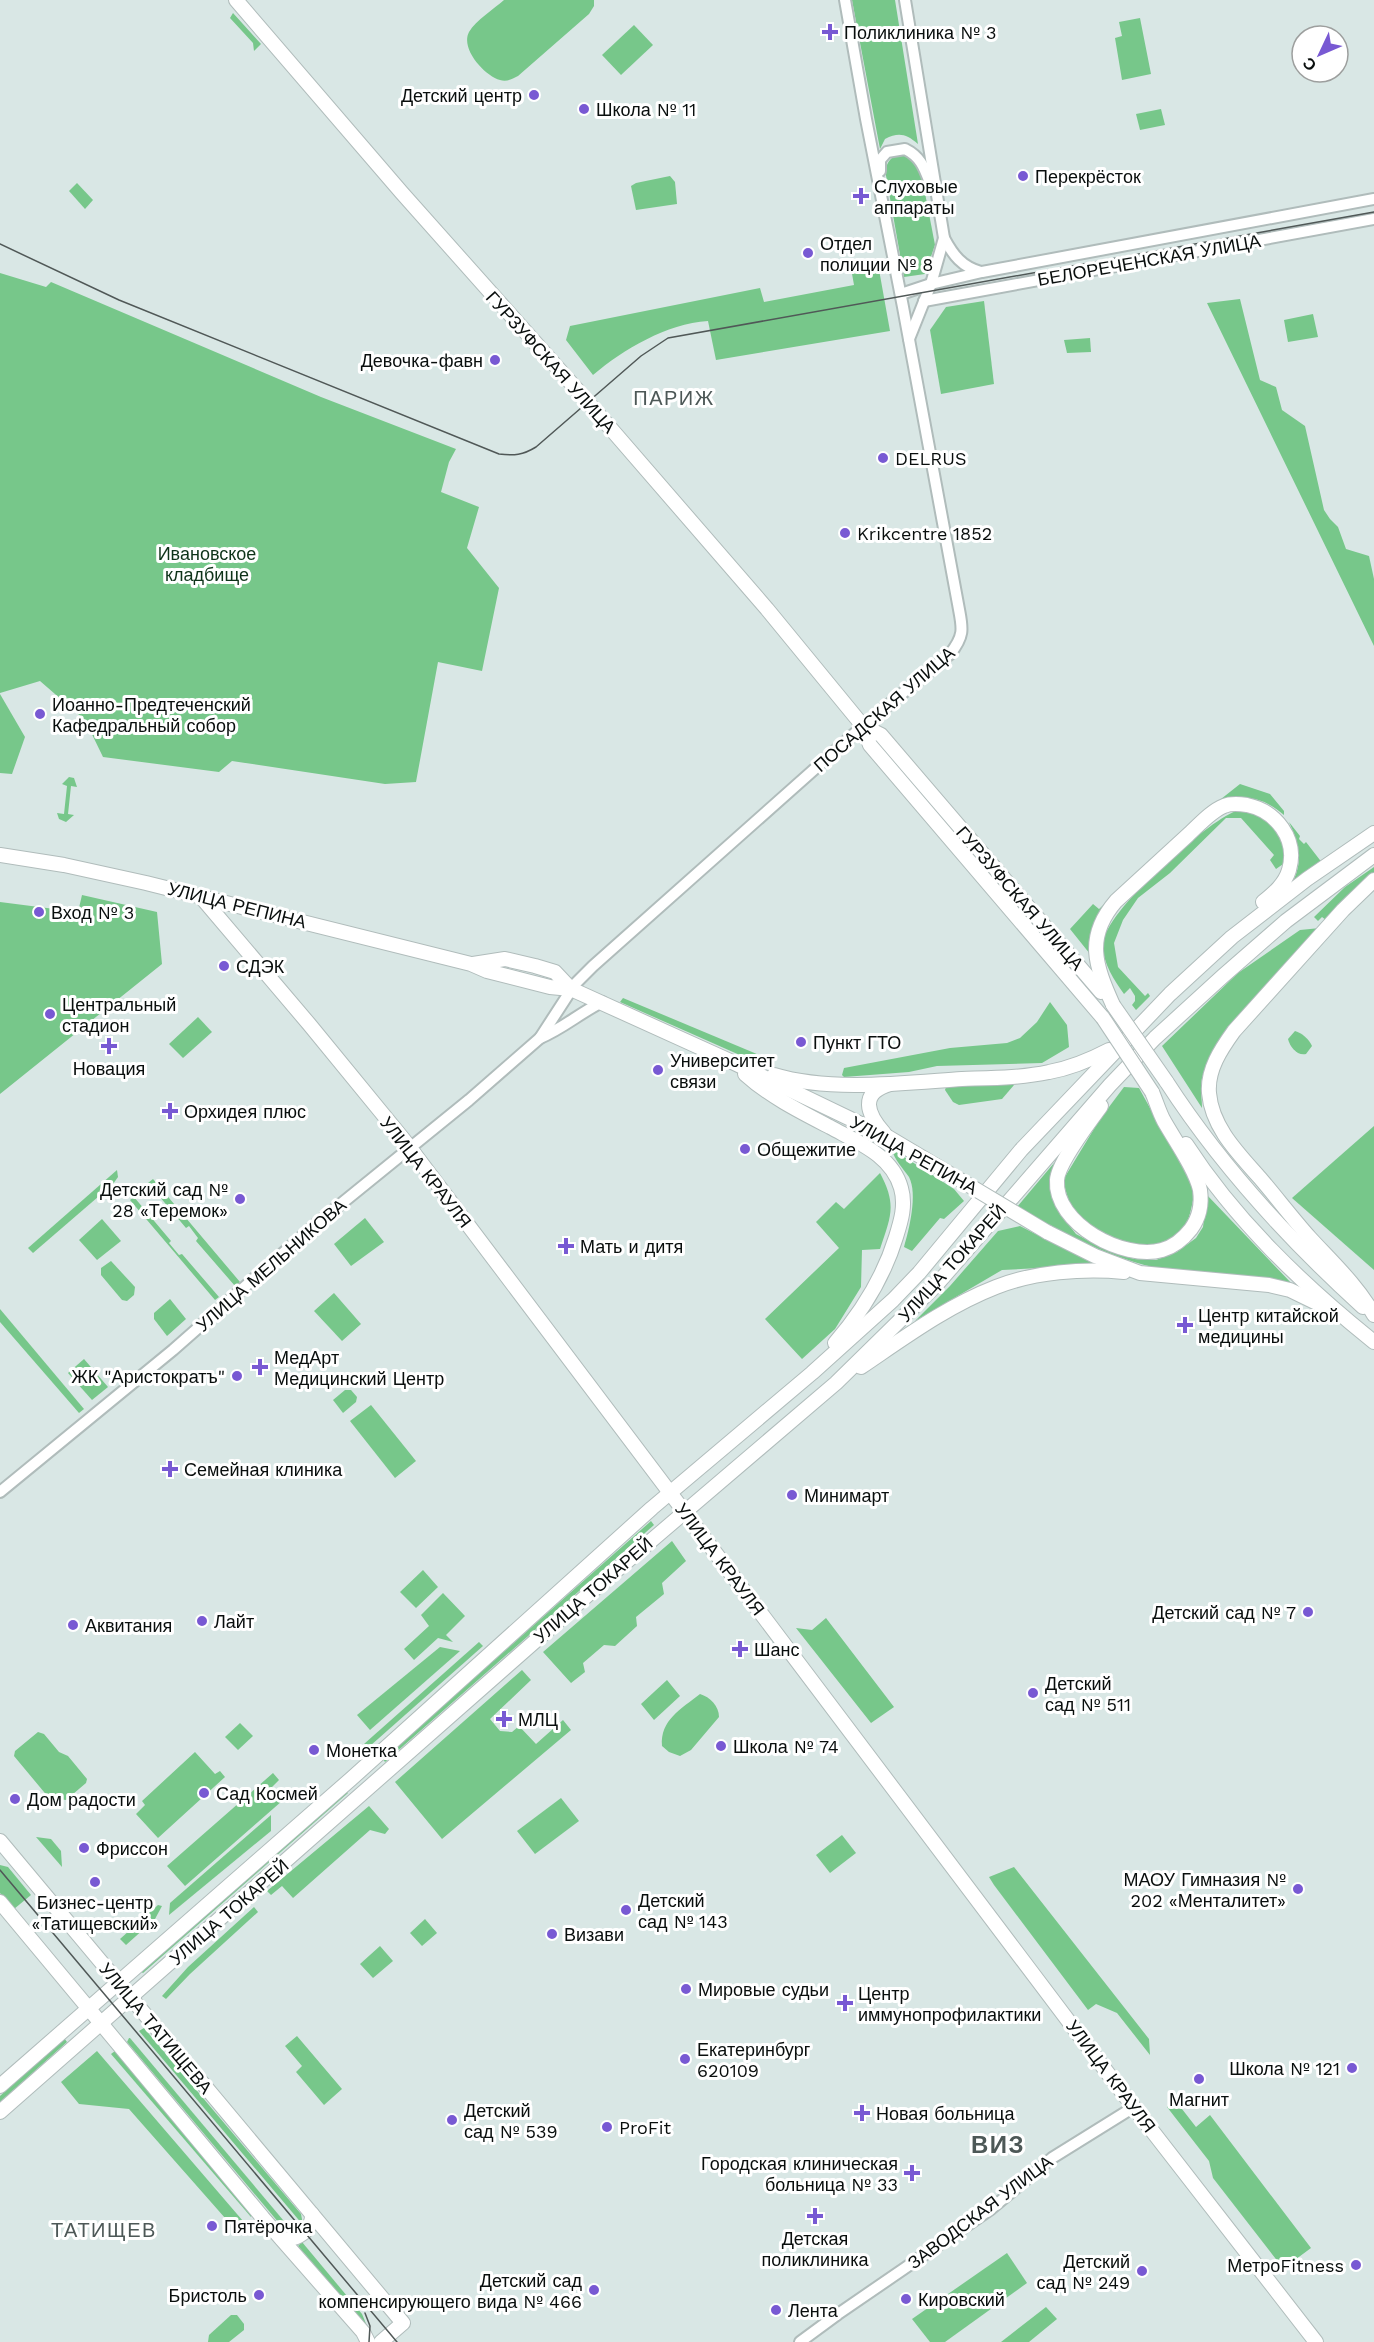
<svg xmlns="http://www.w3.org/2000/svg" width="1374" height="2342" font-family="'Work Sans',sans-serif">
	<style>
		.green { fill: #77c78a }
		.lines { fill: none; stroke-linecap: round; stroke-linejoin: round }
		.minor-casing { stroke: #b0bcbb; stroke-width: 14 }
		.major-casing { stroke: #b0bcbb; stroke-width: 16 }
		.minor { stroke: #fff; stroke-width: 10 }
		.major { stroke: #fff; stroke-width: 14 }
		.tram { stroke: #505857; stroke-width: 1.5 }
		.major-bridge-casing { stroke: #b0bcbb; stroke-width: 16; stroke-linecap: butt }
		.major-bridge { stroke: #fff; stroke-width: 14 }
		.poi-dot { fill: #7859d3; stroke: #fff; stroke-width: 2 }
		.labels { text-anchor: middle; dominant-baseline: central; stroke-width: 6; stroke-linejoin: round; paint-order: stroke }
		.poi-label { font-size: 18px; fill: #090e0d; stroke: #fff; text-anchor: start }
		.street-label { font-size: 18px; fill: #090e0d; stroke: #fff }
		.park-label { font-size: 18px; fill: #0e3319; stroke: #fff }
		.neighbourhood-label { font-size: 20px; letter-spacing: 1.5px; fill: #4d5857; stroke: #fff }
		.district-label { font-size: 24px; font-weight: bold; letter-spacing: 1.5px; fill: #4d5857; stroke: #fff }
	</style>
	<rect width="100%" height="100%" fill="#d9e7e5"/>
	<g class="green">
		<path d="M504,0H594V6L589,14L518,76C512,79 507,82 500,80C485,76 460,49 469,32C476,20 494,9 504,0Z"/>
		<path d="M852,0H895L918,144C906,134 899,132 885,139L880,149Z"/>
		<path d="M233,13L261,44L254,51L253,43L230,18Z"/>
		<path d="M1140,18L1151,74L1122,80L1115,38L1122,36L1119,22Z"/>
		<path d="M634,25L653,45L621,75L602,55Z"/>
		<path d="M1161,109L1165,125L1140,130L1136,114Z"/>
		<path d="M906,154L920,167L935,245L925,274L904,277L885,170C889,158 893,155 906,154Z"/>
		<path d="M670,176L675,182L677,204L636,210L631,186L636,183Z"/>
		<path d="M77,183L93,200L85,209L69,191Z"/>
		<path d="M878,264L890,331L716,360L708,321C666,324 624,349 593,375L566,340L570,326L760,288L764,302L854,285L851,268Z"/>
		<path d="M0,273L46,287L51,282L321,397L456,449L449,462L441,492L479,507L467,548L499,588L482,671L438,662L416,782L385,784L232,761L219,772L103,757L85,720L40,681L0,693Z"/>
		<path d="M1240,299L1260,380L1276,387L1282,410L1305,426L1324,510L1330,519L1338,527L1346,549L1369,556L1374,579V646L1207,303Z"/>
		<path d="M984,301L994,384L941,394L930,330L946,307Z"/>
		<path d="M1313,314L1318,337L1288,342L1284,320Z"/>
		<path d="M1090,338L1091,352L1067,353L1064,340Z"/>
		<path d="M0,694L25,737L12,774L0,773Z"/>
		<path d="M69,777L74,778L77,787L71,786L68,814L74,815L66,822L59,819L57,813L64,814L67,786L62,784Z"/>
		<path d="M1240,784L1270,794L1284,811V815C1264,799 1255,797 1229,798L1093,928L1089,941L1090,954L1070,929L1093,904L1099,909L1202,814Z"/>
		<path d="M1236,811L1260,814L1284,838L1286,862L1276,869L1270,860L1274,855L1241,818H1226L1170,873L1138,898L1123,920L1114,943L1118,967L1145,996L1148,993L1150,996L1136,1010L1132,1005L1135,1001V996L1130,988L1124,994C1114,980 1102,962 1103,944C1104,912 1206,822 1236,811Z"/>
		<path d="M1289,822L1300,836L1299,839L1304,844L1306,842L1323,864L1290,887C1304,863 1300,846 1289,822Z"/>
		<path d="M1374,867V872L1326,920L1322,917L1318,921L1314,917L1345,887Z"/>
		<path d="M82,895L157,912L162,964L0,1094V902L78,912Z"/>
		<path d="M1320,928L1222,1038C1212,1052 1201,1071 1201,1089C1201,1095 1202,1102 1202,1108L1162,1046L1238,973L1300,930Z"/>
		<path d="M623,998L769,1059L767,1067L620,1002Z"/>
		<path d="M1050,1002L1067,1025L1069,1047L1042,1063L937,1066L909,1072L844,1077L842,1075L844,1068L950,1048L1007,1043L1020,1038L1037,1022Z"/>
		<path d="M198,1017L212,1032L183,1058L169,1044Z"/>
		<path d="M1295,1031C1302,1033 1309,1039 1312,1046L1306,1054C1297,1056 1290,1047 1288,1039Z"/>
		<path d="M1012,1084L1014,1085L1002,1099L959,1105L953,1102L945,1090L946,1087Z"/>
		<path d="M1124,1087L1139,1088L1195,1190C1192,1204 1190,1223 1180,1233C1157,1257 1099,1240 1079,1218C1070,1208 1066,1193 1063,1180L1100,1119Z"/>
		<path d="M1374,1126V1270L1292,1198Z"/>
		<path d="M892,1149L954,1189L964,1201L944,1219L940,1218L912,1251L904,1247C909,1230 918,1194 909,1177C903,1168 894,1160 892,1149Z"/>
		<path d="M1054,1163L1050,1181L1057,1205L1064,1219L1076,1234L1102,1248L1134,1259L1156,1260L1177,1252L1196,1238L1203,1227L1207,1195L1294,1286C1243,1279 1182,1277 1134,1262C1092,1249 1055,1228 1017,1207Z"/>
		<path d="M117,1170L118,1177L113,1184L33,1253L28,1248Z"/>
		<path d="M880,1173C897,1205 891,1216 880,1249L862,1250L861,1287L835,1329L802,1359L765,1319L839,1248L816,1222L836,1202L844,1209Z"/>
		<path d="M153,1179L240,1282L235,1286L196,1241L198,1238L189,1226L186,1228L148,1183Z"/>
		<path d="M134,1197L171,1241L169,1243L179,1255L182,1254L219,1297L215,1300L130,1200Z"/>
		<path d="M365,1218L384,1242L351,1266L334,1244Z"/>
		<path d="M102,1219L121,1241L97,1260L79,1240Z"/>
		<path d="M1020,1226L1096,1265L1002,1270L915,1321L950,1286L998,1231Z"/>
		<path d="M111,1261L135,1287L134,1295L127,1301L122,1300L101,1275V1268Z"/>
		<path d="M334,1293L361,1324L342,1341L314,1311Z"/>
		<path d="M170,1299L186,1319L167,1336L154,1319V1313Z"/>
		<path d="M0,1309L84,1409L79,1413L0,1322Z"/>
		<path d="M84,1359L108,1387L92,1400L68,1373Z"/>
		<path d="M345,1390H351L357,1397L356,1402L343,1413L333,1400Z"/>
		<path d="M371,1405L416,1461L395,1478L350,1421Z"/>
		<path d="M651,1521L654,1525L385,1762L383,1759Z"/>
		<path d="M672,1541L686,1561L662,1583L664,1594L636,1617L637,1626L615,1646L604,1645L583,1663L585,1672L571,1683L543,1652Z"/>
		<path d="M423,1570L438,1587L416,1608L400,1592Z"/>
		<path d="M443,1593L465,1616L446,1635L453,1642L438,1638L414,1660L404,1649L429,1626L421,1615Z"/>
		<path d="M826,1618L894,1707L871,1723L796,1628L812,1630Z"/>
		<path d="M479,1642L483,1646L370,1746L364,1744Z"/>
		<path d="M440,1647L460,1651L370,1730L357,1715Z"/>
		<path d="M522,1670L531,1680L490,1719L500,1731L512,1732L519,1726L536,1744L563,1720L571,1730L442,1839L395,1782Z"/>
		<path d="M667,1680L680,1696L654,1720L641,1704Z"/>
		<path d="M700,1694C710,1697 719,1706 719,1717L691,1750L680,1756L669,1752L662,1746C660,1720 681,1709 700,1694Z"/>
		<path d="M240,1723L253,1736L238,1750L225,1737Z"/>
		<path d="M38,1732L44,1734L59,1752L68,1756L87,1779L86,1783L66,1800L49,1798L14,1756L15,1751Z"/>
		<path d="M195,1752L215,1774L220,1771L225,1777L158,1838L136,1814L145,1805L142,1801Z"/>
		<path d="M273,1773L279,1780L272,1787L282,1801L185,1886L167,1866Z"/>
		<path d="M345,1790L348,1793L143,1973L140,1971Z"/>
		<path d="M561,1798L579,1821L535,1854L517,1831Z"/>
		<path d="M369,1806L389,1829L385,1834L370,1830L293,1898L282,1886L271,1895L267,1891Z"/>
		<path d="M271,1815V1831L169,1915L170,1903Z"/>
		<path d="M842,1835L856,1853L830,1873L816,1855Z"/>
		<path d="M36,1837L51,1839L61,1851L62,1867Z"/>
		<path d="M0,1865L8,1867L31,1895L14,1909L0,1893Z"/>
		<path d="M1014,1867L1149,2039L1150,2055L1117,2013L1096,2004L1088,2010L994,1885L989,1877Z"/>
		<path d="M158,1905L162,1906L155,1919L126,1945L120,1939Z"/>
		<path d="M254,1907L258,1912L190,1974L166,1999L162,1996L188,1967Z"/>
		<path d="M425,1919L437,1933L422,1946L410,1933Z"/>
		<path d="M380,1946L393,1961L373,1978L360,1964Z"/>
		<path d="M144,2028L301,2214L303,2225L139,2031Z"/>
		<path d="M297,2036L342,2089L324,2105L296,2072L302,2066L285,2046Z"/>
		<path d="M64,2038L67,2042L0,2102V2096Z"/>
		<path d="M129,2038H130L294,2233L284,2229L127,2042Z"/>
		<path d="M97,2051L249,2228L240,2235L129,2109L79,2104L61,2082Z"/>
		<path d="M115,2051L253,2212L251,2217L111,2054Z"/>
		<path d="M1175,2100L1196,2127L1210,2115L1311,2248L1284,2268L1279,2263L1213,2178L1209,2161L1167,2107Z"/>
		<path d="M302,2242L362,2314L367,2326L298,2246Z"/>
		<path d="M1007,2253L1027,2283L945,2342H930L912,2319Z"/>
		<path d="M1046,2307L1057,2319L1029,2342H1001Z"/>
		<path d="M231,2315H237L244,2324V2330L229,2342H208L209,2335Z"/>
	</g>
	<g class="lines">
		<g class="minor-casing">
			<g id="minor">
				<path d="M905,0L944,238C953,255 962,267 981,272"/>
				<path d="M880,171V160L887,152L905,149C923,158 925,171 932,188"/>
				<path d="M901,294L931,284L982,272L1374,199"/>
				<path d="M924,301L1374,219"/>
				<path d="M909,339L931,284L944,238"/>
				<path d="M540,1038C562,1029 580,1013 602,1002"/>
				<path d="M0,1492L173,1350L315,1225L469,1100L540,1038L575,984L593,966L863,726L950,654C966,634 962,627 958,604L903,307L866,119L845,0"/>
				<path d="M800,2342L838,2314L991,2209L1052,2158L1134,2107"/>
			</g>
		</g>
		<g class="major-casing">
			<g id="major">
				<path d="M236,0L402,193L580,393L767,609L863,726L870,745L1103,1018"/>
				<path d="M863,726L881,735L1101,992"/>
				<path d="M0,855L64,865L146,883L471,964L487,971L550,987L571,989L730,1061L888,1137L935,1165"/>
				<path d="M1374,880L1343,910L1234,1031C1221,1049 1207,1070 1209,1093C1212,1128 1239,1154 1260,1178C1277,1198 1293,1219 1310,1238C1333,1263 1357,1285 1374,1315"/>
				<path d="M202,898L309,1024L404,1140L1122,2092L1316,2342"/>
				<path d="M473,964L505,959L535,966L555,972L571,989"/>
				<path d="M1113,1005C1095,965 1085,937 1116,901C1140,879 1164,857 1188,835C1198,826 1211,811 1224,806C1231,803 1240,804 1247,805C1276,811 1298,839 1289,870C1285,884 1274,893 1263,902"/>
				<path d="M745,1074C769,1096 801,1112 830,1127C857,1142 892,1155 901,1188C906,1205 901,1221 896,1237C884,1276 861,1313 835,1343"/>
				<path d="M774,1075C830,1092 904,1083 962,1079C991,1078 1021,1078 1049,1072C1071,1068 1090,1060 1109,1050"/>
				<path d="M1166,1081C1221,1166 1288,1239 1363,1307"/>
				<path d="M1101,1106C1090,1122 1058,1162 1057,1180C1054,1224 1124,1261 1162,1250C1173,1247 1184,1238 1191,1229C1199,1218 1202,1204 1200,1190C1196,1170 1174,1139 1164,1121C1159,1112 1156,1101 1152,1092"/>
				<path d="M884,1133C867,1114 859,1093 890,1084"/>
				<path d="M1186,1144C1236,1221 1303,1285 1374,1342"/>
				<path d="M1047,1232L1095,1256L1140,1273L1269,1285L1290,1290L1323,1306"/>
				<path d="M861,1367C904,1338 947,1306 996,1287C1034,1272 1083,1268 1124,1272"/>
				<path d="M0,1841L403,2323L381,2342"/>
				<path d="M0,1902L263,2218L363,2332L368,2342"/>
				<path d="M0,2086L351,1779L652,1508L812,1373L893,1300L919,1273L1021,1150L1170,994L1232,937L1307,879L1374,833"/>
				<path d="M0,2112L591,1592L836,1383L938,1283L1110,1085L1155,1038L1223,976L1286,921L1374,855"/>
				<path d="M282,2239C297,2241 313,2230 312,2214"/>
			</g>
		</g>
		<use href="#minor" class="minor"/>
		<use href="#major" class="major"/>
		<g class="tram">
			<path d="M0,244L119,300L499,454C514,456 523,455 536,447L641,356L668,338L1374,212"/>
			<path d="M0,1870L397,2342"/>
			<path d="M365,2313L370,2326L369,2342"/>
		</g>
		<g class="major-bridge-casing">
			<g id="major-bridge">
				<path d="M1113,1005L1166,1081"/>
				<path d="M1103,1018L1152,1092"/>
				<path d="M935,1165L1047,1232"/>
			</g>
		</g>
		<use href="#major-bridge" class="major-bridge"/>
	</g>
	<g class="poi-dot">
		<path d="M827 23h6v6h6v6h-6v6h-6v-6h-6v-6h6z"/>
		<circle cx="534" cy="95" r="6"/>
		<circle cx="584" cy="109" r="6"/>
		<circle cx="1023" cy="176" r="6"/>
		<path d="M858 187h6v6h6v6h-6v6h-6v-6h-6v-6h6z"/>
		<circle cx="808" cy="253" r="6"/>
		<circle cx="495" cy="360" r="6"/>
		<circle cx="883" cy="458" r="6"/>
		<circle cx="845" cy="533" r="6"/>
		<circle cx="40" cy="714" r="6"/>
		<circle cx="39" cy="912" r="6"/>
		<circle cx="224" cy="966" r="6"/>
		<circle cx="50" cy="1014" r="6"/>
		<circle cx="801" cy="1042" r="6"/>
		<path d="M106 1037h6v6h6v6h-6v6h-6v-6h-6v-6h6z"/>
		<circle cx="658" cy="1070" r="6"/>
		<path d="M167 1102h6v6h6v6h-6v6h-6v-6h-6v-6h6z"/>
		<circle cx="745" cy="1149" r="6"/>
		<circle cx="240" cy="1199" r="6"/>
		<path d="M563 1237h6v6h6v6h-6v6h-6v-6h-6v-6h6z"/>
		<path d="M1182 1316h6v6h6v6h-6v6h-6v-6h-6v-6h6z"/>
		<path d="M257 1358h6v6h6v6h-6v6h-6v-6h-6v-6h6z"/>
		<circle cx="237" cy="1376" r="6"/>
		<path d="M167 1460h6v6h6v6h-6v6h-6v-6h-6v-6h6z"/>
		<circle cx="792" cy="1495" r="6"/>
		<circle cx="1308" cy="1612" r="6"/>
		<circle cx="202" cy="1621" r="6"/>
		<circle cx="73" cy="1625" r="6"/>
		<path d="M737 1640h6v6h6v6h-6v6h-6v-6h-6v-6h6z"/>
		<circle cx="1033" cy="1693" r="6"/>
		<path d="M501 1710h6v6h6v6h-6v6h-6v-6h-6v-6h6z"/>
		<circle cx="721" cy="1746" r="6"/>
		<circle cx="314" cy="1750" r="6"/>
		<circle cx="204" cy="1793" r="6"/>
		<circle cx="15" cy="1799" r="6"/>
		<circle cx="84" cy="1848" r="6"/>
		<circle cx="95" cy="1882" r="6"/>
		<circle cx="1298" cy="1889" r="6"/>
		<circle cx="626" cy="1910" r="6"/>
		<circle cx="552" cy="1934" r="6"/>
		<circle cx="686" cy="1989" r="6"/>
		<path d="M842 1994h6v6h6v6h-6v6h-6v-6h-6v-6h6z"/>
		<circle cx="685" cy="2059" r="6"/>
		<circle cx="1352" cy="2068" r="6"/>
		<circle cx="1199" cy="2079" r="6"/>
		<path d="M859 2104h6v6h6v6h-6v6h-6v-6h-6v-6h6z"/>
		<circle cx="452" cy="2120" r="6"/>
		<circle cx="607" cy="2127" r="6"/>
		<path d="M909 2164h6v6h6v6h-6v6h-6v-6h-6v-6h6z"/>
		<path d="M812 2207h6v6h6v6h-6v6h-6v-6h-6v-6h6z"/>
		<circle cx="212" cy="2226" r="6"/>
		<circle cx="1356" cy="2265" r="6"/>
		<circle cx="1142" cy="2271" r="6"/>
		<circle cx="594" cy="2290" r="6"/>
		<circle cx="259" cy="2295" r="6"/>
		<circle cx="906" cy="2299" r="6"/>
		<circle cx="776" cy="2310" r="6"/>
	</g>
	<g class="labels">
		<g class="poi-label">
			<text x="844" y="32">Поликлиника № 3</text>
			<text x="522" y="95" text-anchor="end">Детский центр</text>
			<text x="596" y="109">Школа № 11</text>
			<text x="1035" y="176">Перекрёсток</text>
			<text x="874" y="186">Слуховые<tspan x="874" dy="21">аппараты</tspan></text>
			<text x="820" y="243">Отдел<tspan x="820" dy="21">полиции № 8</tspan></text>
			<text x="483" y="360" text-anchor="end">Девочка-фавн</text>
			<text x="895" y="458">DELRUS</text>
			<text x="857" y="533">Krikcentre 1852</text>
			<text x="52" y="704">Иоанно-Предтеченский<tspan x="52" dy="21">Кафедральный собор</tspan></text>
			<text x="51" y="912">Вход № 3</text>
			<text x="236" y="966">СДЭК</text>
			<text x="62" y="1004">Центральный<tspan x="62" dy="21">стадион</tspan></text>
			<text x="813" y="1042">Пункт ГТО</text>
			<text x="670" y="1060">Университет<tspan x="670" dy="21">связи</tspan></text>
			<text x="109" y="1068" text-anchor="middle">Новация</text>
			<text x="184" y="1111">Орхидея плюс</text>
			<text x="757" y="1149">Общежитие</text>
			<text x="228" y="1189" text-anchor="end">Детский сад №<tspan x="228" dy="21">28 «Теремок»</tspan></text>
			<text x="580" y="1246">Мать и дитя</text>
			<text x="1198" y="1315">Центр китайской<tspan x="1198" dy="21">медицины</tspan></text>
			<text x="274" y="1357">МедАрт<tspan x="274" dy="21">Медицинский Центр</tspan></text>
			<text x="225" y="1376" text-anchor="end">ЖК "Аристократъ"</text>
			<text x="184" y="1469">Семейная клиника</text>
			<text x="804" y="1495">Минимарт</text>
			<text x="1296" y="1612" text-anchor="end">Детский сад № 7</text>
			<text x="214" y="1621">Лайт</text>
			<text x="85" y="1625">Аквитания</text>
			<text x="754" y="1649">Шанс</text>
			<text x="1045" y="1683">Детский<tspan x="1045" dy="21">сад № 511</tspan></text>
			<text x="518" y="1719">МЛЦ</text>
			<text x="733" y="1746">Школа № 74</text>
			<text x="326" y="1750">Монетка</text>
			<text x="216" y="1793">Сад Космей</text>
			<text x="27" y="1799">Дом радости</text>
			<text x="96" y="1848">Фриссон</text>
			<text x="1286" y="1879" text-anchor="end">МАОУ Гимназия №<tspan x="1286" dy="21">202 «Менталитет»</tspan></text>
			<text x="638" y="1900">Детский<tspan x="638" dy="21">сад № 143</tspan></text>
			<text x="95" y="1902" text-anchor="middle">Бизнес-центр<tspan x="95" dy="21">«Татищевский»</tspan></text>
			<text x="564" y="1934">Визави</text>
			<text x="698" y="1989">Мировые судьи</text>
			<text x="858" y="1993">Центр<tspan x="858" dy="21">иммунопрофилактики</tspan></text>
			<text x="697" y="2049">Екатеринбург<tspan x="697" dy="21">620109</tspan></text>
			<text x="1340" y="2068" text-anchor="end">Школа № 121</text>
			<text x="1199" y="2099" text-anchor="middle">Магнит</text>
			<text x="464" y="2110">Детский<tspan x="464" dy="21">сад № 539</tspan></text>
			<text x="876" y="2113">Новая больница</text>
			<text x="619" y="2127">ProFit</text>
			<text x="898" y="2163" text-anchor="end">Городская клиническая<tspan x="898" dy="21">больница № 33</tspan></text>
			<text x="224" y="2226">Пятёрочка</text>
			<text x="815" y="2238" text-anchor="middle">Детская<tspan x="815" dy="21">поликлиника</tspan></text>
			<text x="1130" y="2261" text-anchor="end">Детский<tspan x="1130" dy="21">сад № 249</tspan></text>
			<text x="1344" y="2265" text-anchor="end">МетроFitness</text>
			<text x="582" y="2280" text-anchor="end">Детский сад<tspan x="582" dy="21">компенсирующего вида № 466</tspan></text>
			<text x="247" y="2295" text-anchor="end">Бристоль</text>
			<text x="918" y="2299">Кировский</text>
			<text x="788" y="2310">Лента</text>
		</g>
		<g class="street-label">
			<text transform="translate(1149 260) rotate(-10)">БЕЛОРЕЧЕНСКАЯ УЛИЦА</text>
			<text transform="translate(551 362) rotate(48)">ГУРЗУФСКАЯ УЛИЦА</text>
			<text transform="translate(884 709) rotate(-41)">ПОСАДСКАЯ УЛИЦА</text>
			<text transform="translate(1020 898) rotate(49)">ГУРЗУФСКАЯ УЛИЦА</text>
			<text transform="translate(237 905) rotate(14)">УЛИЦА РЕПИНА</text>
			<text transform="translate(914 1155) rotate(29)">УЛИЦА РЕПИНА</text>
			<text transform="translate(426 1172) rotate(52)">УЛИЦА КРАУЛЯ</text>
			<text transform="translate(952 1263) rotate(-48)">УЛИЦА ТОКАРЕЙ</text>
			<text transform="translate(271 1265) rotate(-41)">УЛИЦА МЕЛЬНИКОВА</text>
			<text transform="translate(720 1559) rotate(53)">УЛИЦА КРАУЛЯ</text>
			<text transform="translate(593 1590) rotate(-41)">УЛИЦА ТОКАРЕЙ</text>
			<text transform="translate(229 1912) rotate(-41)">УЛИЦА ТОКАРЕЙ</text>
			<text transform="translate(156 2028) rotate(50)">УЛИЦА ТАТИЩЕВА</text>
			<text transform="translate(1111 2076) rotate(53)">УЛИЦА КРАУЛЯ</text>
			<text transform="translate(980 2212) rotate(-37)">ЗАВОДСКАЯ УЛИЦА</text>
		</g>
		<g class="park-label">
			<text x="207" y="553">Ивановское<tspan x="207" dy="21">кладбище</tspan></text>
		</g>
		<g class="neighbourhood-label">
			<text x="674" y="398">ПАРИЖ</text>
			<text x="104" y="2230">ТАТИЩЕВ</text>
		</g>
		<g class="district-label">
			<text x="998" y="2145">ВИЗ</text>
		</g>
	</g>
	<g transform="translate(1320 54) rotate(226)"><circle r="28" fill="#ffffff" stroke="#9d9f9e" stroke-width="1.5"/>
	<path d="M0-4.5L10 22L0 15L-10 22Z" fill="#7859d3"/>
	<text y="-9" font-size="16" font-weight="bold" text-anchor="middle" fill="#090e0d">С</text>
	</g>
</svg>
